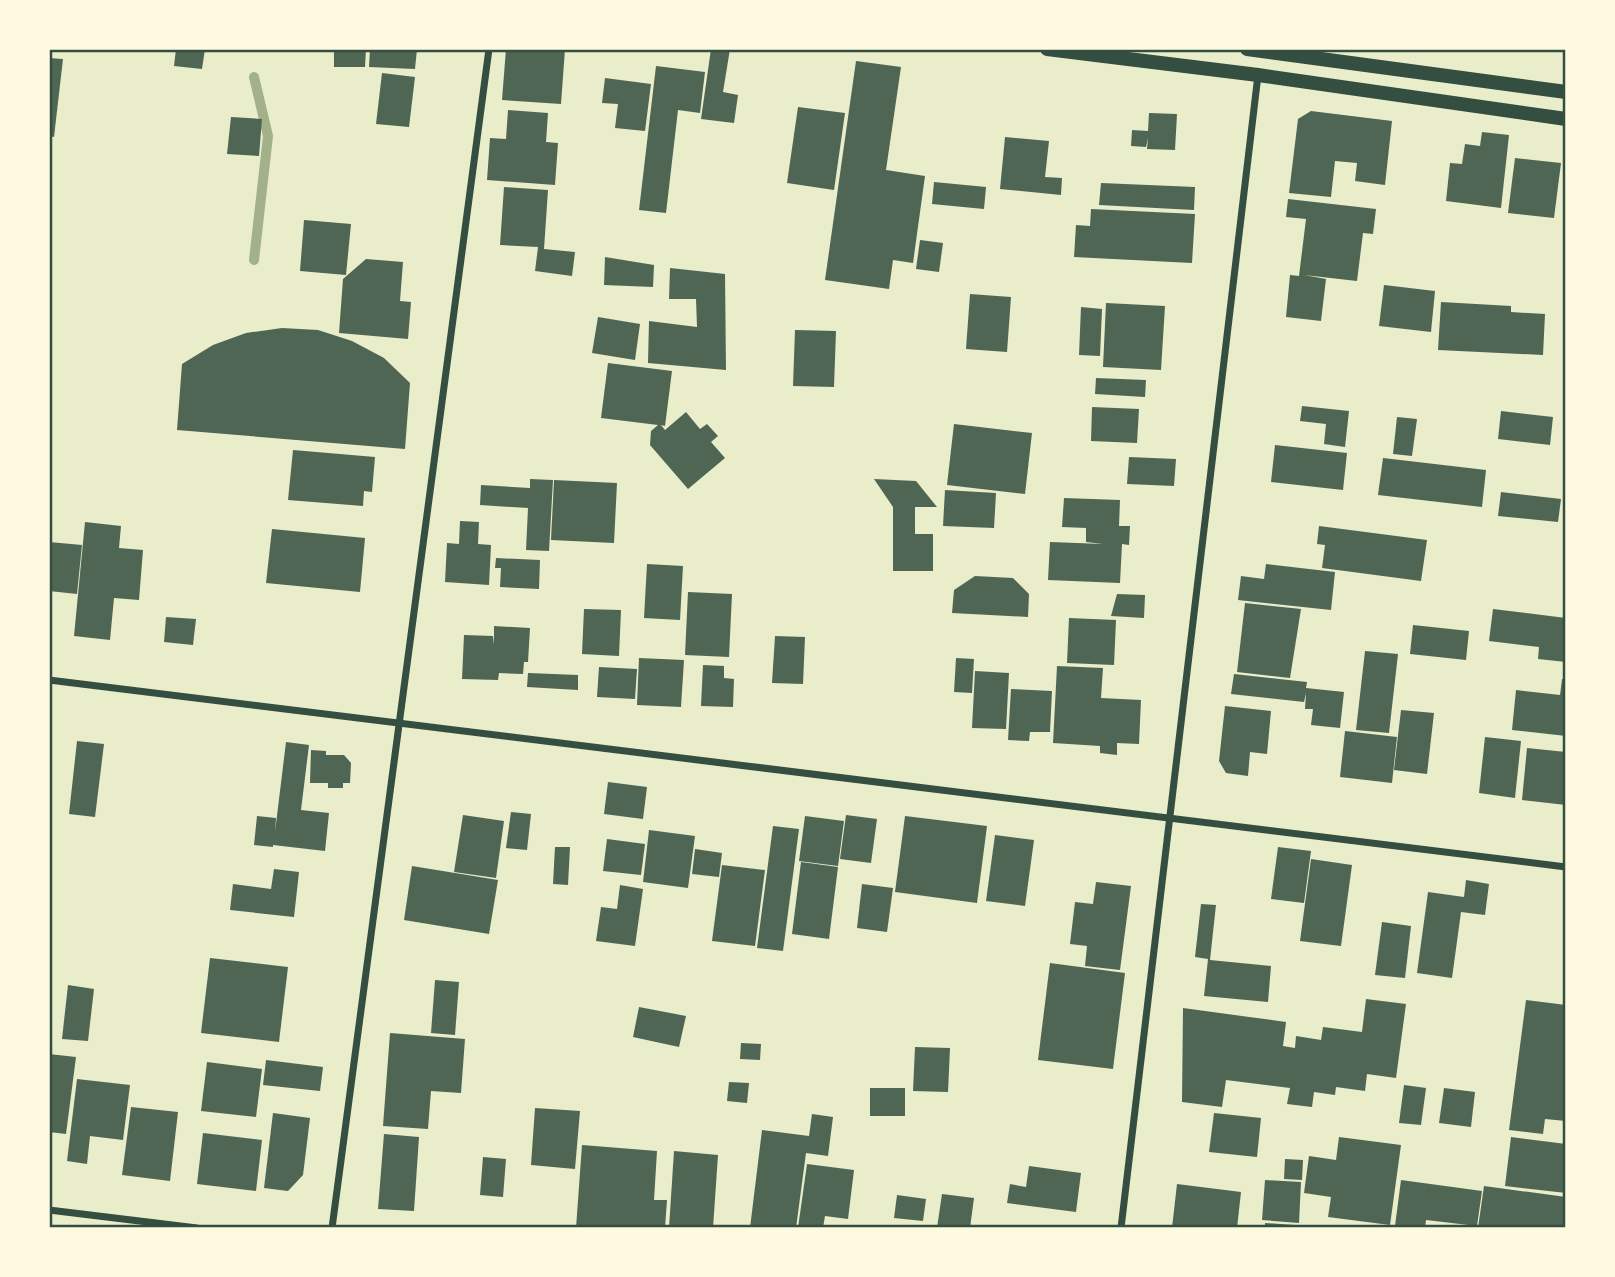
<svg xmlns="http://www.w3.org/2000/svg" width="1615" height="1277" font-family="Ubuntu,sans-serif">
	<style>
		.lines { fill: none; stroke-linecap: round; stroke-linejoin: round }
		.stream { stroke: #a3b18a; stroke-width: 10 }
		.building { fill: #4f6655 }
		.minor { stroke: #344e41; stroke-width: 7 }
		.secondary { stroke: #344e41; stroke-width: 14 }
		.neatline { fill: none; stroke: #344e41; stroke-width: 2.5 }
	</style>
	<rect width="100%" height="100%" fill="#e9edc9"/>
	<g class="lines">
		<path class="stream" d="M254,77L268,136L254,260"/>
	</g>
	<g class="building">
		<path d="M176,49H205L202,69L174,66Z"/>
		<path d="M334,49H366L365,67H334Z"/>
		<path d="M370,49H417L415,69L369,67Z"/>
		<path d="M506,49H565L561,104L502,100Z"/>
		<path d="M711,49H730L723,92L738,95L734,123L701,119Z"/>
		<path d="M49,58L63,59L54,137L49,136Z"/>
		<path d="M856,61L901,67L886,170L925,176L913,263L893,260L889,289L825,280Z"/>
		<path d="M656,66L705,72L700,113L678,110L666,213L639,210Z"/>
		<path d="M382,73L415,77L409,127L376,124Z"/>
		<path d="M605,78L651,84L645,131L615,128L618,104L602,103Z"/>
		<path d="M798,107L845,113L834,190L787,183Z"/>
		<path d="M508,110L548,113L546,142L558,143L555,185L487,180L490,138L506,139Z"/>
		<path d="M1311,111L1392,121L1385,185L1355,181L1357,163L1335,161L1331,197L1289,193L1298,119Z"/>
		<path d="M1149,113L1177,114L1175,150L1147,149L1148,138L1146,147L1131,146L1132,130L1148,131Z"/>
		<path d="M231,117L262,119L259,156L227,154Z"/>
		<path d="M1482,132L1509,135L1501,208L1446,201L1450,163L1462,164L1465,144L1480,146Z"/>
		<path d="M1005,137L1049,141L1045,177L1062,178L1061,195L1000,189Z"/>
		<path d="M1515,158L1561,163L1554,218L1508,213Z"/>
		<path d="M934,182L986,187L984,209L932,204Z"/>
		<path d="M1101,183L1195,187L1194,210L1099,205Z"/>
		<path d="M504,187L548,190L544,249L575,252L572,276L535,271L538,247L500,245Z"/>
		<path d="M1288,199L1376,209L1373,234L1363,233L1357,281L1304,275L1326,279L1321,321L1286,317L1290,275L1299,276L1306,219L1286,217Z"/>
		<path d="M1091,209L1195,214L1192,263L1074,257L1076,225L1090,226Z"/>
		<path d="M304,220L351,224L346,275L300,271Z"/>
		<path d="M920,240L943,243L939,272L916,269Z"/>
		<path d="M605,257L654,265L653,287L604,285Z"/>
		<path d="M366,259L403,262L400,301L411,302L408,339L339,333L343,279Z"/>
		<path d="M670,268L725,274L726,370L648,363L649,321L697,327L696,299H669Z"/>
		<path d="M1384,285L1435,291L1431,332L1379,326Z"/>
		<path d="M970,294L1011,297L1007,352L966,349Z"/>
		<path d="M1441,302L1511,306V312L1545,314L1543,355L1438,350Z"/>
		<path d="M1106,303L1165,306L1161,370L1103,367Z"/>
		<path d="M1081,307L1102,309L1100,356L1079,355Z"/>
		<path d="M598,317L640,324L635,360L592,353Z"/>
		<path d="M282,328L318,330L352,341L384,358L410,383L405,449L177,430L182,364L213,345L246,333Z"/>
		<path d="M795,330L836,331L834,387L793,386Z"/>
		<path d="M608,363L672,371L665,426L661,425L665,430L686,412L700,429L707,424L718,436L711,442L725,458L688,489L650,445L651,431L658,425L601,418Z"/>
		<path d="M1096,378L1146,380L1145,397L1095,394Z"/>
		<path d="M1302,406L1349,411L1345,447L1324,444L1326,424L1300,421Z"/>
		<path d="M1092,407L1139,409L1137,443L1091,441Z"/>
		<path d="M1501,411L1553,417L1550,445L1498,439Z"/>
		<path d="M1397,417L1417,419L1412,456L1393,454Z"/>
		<path d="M954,424L1032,433L1025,494L947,485Z"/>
		<path d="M1275,445L1347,453L1343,490L1271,482Z"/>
		<path d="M293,450L375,457L372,492L364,491L363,506L288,500Z"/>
		<path d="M1129,457L1176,459L1174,486L1127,484Z"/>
		<path d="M1383,458L1486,470L1482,507L1378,495Z"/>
		<path d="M530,479L553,480L549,551L526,550L528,508L480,505L481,485L530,488Z"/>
		<path d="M874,479L916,481L937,507H915V534H933V571H893V507Z"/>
		<path d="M554,480L617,483L614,543L551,540Z"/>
		<path d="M945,490L996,493L994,528L943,526Z"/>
		<path d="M1501,492L1561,499L1558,522L1498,516Z"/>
		<path d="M1064,498L1120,500L1119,526H1130L1129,545L1122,544L1120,583L1048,580L1050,542L1103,544L1086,542V528L1062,527Z"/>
		<path d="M460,521L479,522L478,544L491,545L489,585L445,582L447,543L459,544Z"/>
		<path d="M85,522L121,526L119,548L143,550L139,600L114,598L110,640L74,636Z"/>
		<path d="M1319,526L1427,540L1421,581L1322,568L1325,545L1317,544Z"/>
		<path d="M272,529L365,538L360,592L266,583Z"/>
		<path d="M49,542L82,545L77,594L49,591Z"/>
		<path d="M496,558L540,560L539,589L500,587L501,568H495Z"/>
		<path d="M647,564L683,566L680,620L644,618Z"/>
		<path d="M1266,564L1335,572L1331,610L1238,600L1241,576L1264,579Z"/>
		<path d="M975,576L1013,578L1029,594L1028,617L952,613L954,590Z"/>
		<path d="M688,592L732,594L729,657L685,655Z"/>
		<path d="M1117,594L1145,595L1144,618L1111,616Z"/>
		<path d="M1245,603L1301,609L1290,678L1237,672Z"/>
		<path d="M584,609L621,610L619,656L582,654Z"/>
		<path d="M1493,609L1566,618V662L1538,659L1539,647L1489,641Z"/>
		<path d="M166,617L196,619L193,645L164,642Z"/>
		<path d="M1069,618L1116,620L1114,665L1067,663Z"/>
		<path d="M1413,625L1469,631L1466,660L1410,654Z"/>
		<path d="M494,626L530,628L528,662H524L523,674L499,673L498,680L462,679L464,635L493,636L494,645Z"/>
		<path d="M775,636L805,637L803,684L772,683Z"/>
		<path d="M1365,651L1398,654L1389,733L1356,730Z"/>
		<path d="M639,658L684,660L681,707L637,705Z"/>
		<path d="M956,658L974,659L972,693L954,692Z"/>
		<path d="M703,665L724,666V678L734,679L733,707L701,706Z"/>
		<path d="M1057,666L1103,668L1101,698L1141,700L1139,744L1117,743V755L1100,753V746L1053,743Z"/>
		<path d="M599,667L637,669L635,699L597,697Z"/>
		<path d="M975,671L1009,673L1006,729L972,728Z"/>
		<path d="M528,673L578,675V690L527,687Z"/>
		<path d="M1234,674L1307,682L1306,688L1344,692L1340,728L1311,725L1313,709H1305L1306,693L1304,702L1231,694Z"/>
		<path d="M1562,679H1566V736L1512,730L1516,690L1560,695Z"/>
		<path d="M1011,689L1052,691L1050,732H1030L1029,741L1008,740Z"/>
		<path d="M1225,706L1271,711L1267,754L1250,752L1248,776L1226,773L1219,761Z"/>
		<path d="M1401,710L1434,713L1427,774L1394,770Z"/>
		<path d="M1345,731L1397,737L1392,783L1340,777Z"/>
		<path d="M1485,737L1521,741L1515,798L1479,793Z"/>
		<path d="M77,741L104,744L95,817L69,814Z"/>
		<path d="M286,742L309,745L301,810L329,813L325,851L273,845V847L254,845L257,816L276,818L275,832Z"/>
		<path d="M1527,748L1566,752V805L1522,800Z"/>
		<path d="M311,750L326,751V755H344L351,763L350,783H343V788H328V783H310Z"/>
		<path d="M608,782L647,787L643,819L604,814Z"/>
		<path d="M511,812L531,814L527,850L506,848Z"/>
		<path d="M463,815L504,821L496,878L454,872Z"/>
		<path d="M846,815L877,819L871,863L840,859Z"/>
		<path d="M805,816L844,821L838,866L799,861Z"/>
		<path d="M905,816L987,826L977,903L895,892Z"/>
		<path d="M773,826L799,829L783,951L757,948Z"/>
		<path d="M649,830L695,836L688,888L643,882Z"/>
		<path d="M995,835L1034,840L1025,906L986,901Z"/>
		<path d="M607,839L645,844L641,875L603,871Z"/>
		<path d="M555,847H570L568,885L553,884Z"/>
		<path d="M1278,847L1311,851L1304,903L1271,899Z"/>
		<path d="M695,849L722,853L719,877L692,874Z"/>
		<path d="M1311,859L1352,865L1341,946L1300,941Z"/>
		<path d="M801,862L838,867L829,939L792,934Z"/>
		<path d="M722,865L765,870L755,946L712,941Z"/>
		<path d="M412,866L498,880L489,934L404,920Z"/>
		<path d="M274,869L299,872L294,917L230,910L233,884L271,889Z"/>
		<path d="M1466,880L1489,884L1485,915L1461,912L1452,978L1417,973L1428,892L1464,897Z"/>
		<path d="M1096,882L1131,886L1120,970L1085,966L1087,946L1070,944L1075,902L1093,904Z"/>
		<path d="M862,884L893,888L887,932L857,928Z"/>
		<path d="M620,885L643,889L635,946L596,941L601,907L617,909Z"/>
		<path d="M1201,904L1216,905L1210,960L1271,966L1268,1002L1204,996L1208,959L1195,957Z"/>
		<path d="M1382,922L1411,926L1405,978L1375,975Z"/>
		<path d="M210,958L288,967L279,1042L201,1033Z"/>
		<path d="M1050,963L1125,973L1113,1069L1038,1060Z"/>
		<path d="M435,980L459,982L455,1035L431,1033Z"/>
		<path d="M68,985L94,989L88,1041L62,1039Z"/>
		<path d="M1366,999L1406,1004L1396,1078L1367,1074L1365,1091L1336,1087L1335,1095L1314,1092L1312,1107L1287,1104L1290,1088L1226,1080L1222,1107L1182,1102L1183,1008L1286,1022L1283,1046L1295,1048L1296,1036L1321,1040L1323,1027L1362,1032Z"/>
		<path d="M1526,1000L1566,1005V1121L1545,1119L1543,1134L1509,1130Z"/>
		<path d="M639,1007L686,1016L679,1047L633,1037Z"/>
		<path d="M390,1033L465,1039L461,1093L431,1091L428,1129L383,1126Z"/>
		<path d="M741,1043L761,1044L760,1060L740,1059Z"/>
		<path d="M915,1047L950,1048L948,1092L913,1091Z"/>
		<path d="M49,1054L76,1057L66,1134L49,1132Z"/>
		<path d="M266,1060L323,1067L320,1091L263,1085Z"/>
		<path d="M207,1062L262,1069L256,1117L201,1111Z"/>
		<path d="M77,1079L130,1085L123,1140L90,1136L87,1164L67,1161Z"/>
		<path d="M729,1082L749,1083L747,1103L727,1101Z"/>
		<path d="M1404,1085L1426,1088L1421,1125L1399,1123Z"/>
		<rect x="870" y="1088" width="35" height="28"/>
		<path d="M1444,1088L1475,1092L1471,1127L1439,1123Z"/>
		<path d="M131,1107L178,1112L170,1181L122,1175Z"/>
		<path d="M535,1108L580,1111L575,1169L531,1165Z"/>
		<path d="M273,1113L310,1118L303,1175L288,1191L264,1188Z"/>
		<path d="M1214,1113L1261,1118L1257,1157L1209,1152Z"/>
		<path d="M812,1114L833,1117L828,1156L806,1153L796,1228H750L762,1130L809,1136Z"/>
		<path d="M203,1133L262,1140L256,1191L197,1184Z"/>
		<path d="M384,1134L419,1137L414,1211L378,1209Z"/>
		<path d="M1339,1137L1401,1145L1390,1225L1328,1217L1331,1197L1304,1193L1309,1156L1336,1160Z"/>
		<path d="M1511,1137L1566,1144V1193L1505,1186Z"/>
		<path d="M582,1145L657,1151L654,1200H667L665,1228H576Z"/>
		<path d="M674,1151L718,1155L713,1228H669Z"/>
		<path d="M483,1157L506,1159L503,1197L480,1195Z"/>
		<path d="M1285,1159L1303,1160L1302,1180L1284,1179Z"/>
		<path d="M807,1164L854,1170L848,1219L825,1216L823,1228H798Z"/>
		<path d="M1029,1166L1081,1173L1076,1212L1007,1203L1010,1184L1026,1187Z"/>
		<path d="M1265,1180L1301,1182L1299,1223L1262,1220Z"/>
		<path d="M1401,1180L1482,1191L1477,1226L1426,1220L1425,1228L1395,1226Z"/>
		<path d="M1177,1184L1241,1192L1237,1228H1172Z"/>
		<path d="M1484,1186L1566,1197V1228H1478Z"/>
		<path d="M942,1194L974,1198L970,1228H937Z"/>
		<path d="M897,1195L926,1199L923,1221L894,1218Z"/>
		<path d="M1265,1223L1295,1225V1228H1265Z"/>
	</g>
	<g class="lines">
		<g class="minor">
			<path d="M49,680L1566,867"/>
			<path d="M49,1210L197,1228"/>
			<path d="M332,1228L489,49"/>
			<path d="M1121,1228L1258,75"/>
		</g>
		<g class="secondary">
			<path d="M1047,49L1258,75L1566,119"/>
			<path d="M1247,49L1566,92"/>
		</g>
	</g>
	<rect width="1615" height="1277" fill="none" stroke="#fefae0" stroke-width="102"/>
	<rect x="51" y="51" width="1513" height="1175" class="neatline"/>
</svg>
